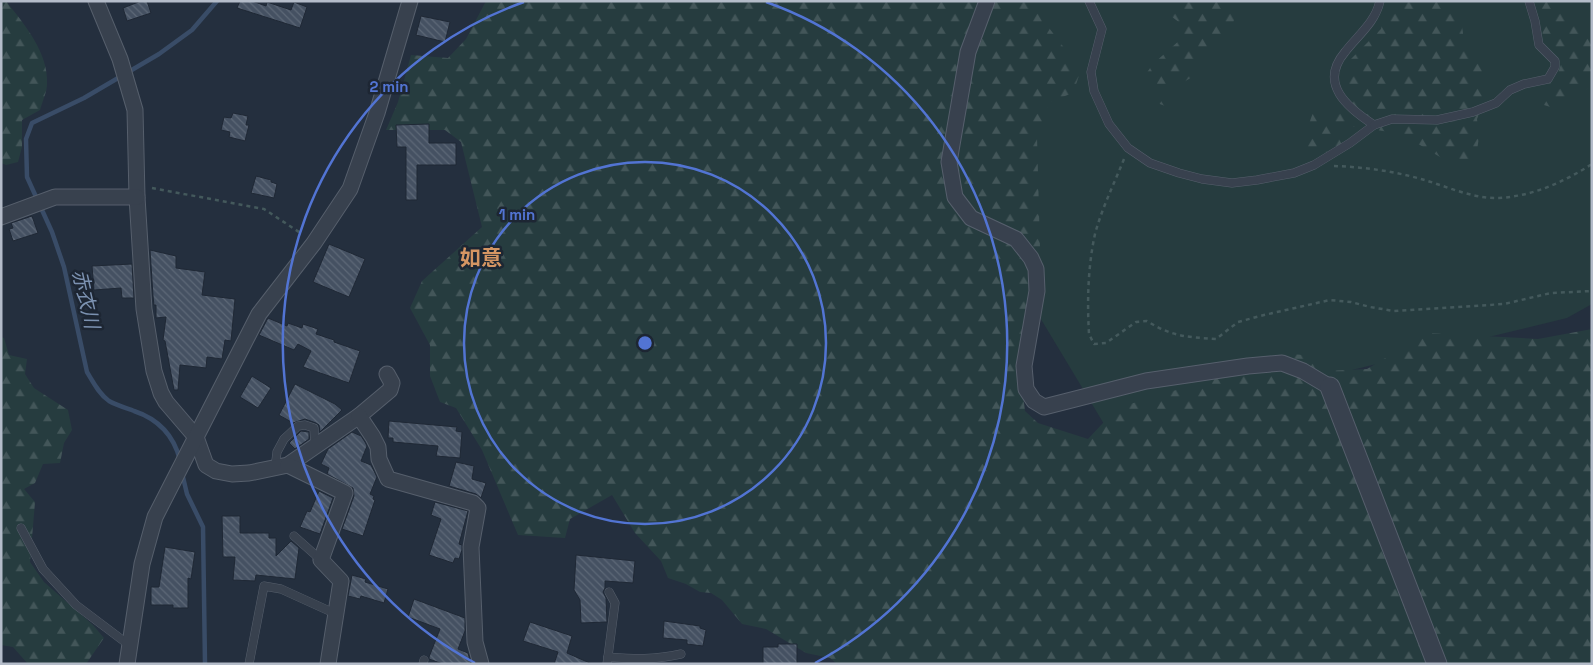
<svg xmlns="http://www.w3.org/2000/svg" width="1593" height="665" font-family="'Space Grotesk','Noto Sans JP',sans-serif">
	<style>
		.green { fill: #263c3f }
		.forest { fill: url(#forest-firs) }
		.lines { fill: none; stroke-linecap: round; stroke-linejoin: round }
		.stream { stroke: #394c67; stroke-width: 4.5 }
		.building { fill: url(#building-back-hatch); stroke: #1f2835 }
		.service-casing { stroke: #565f6c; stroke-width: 9 }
		.minor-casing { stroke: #565f6c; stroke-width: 17 }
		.tertiary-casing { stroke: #565f6c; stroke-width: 21 }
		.path { stroke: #44595c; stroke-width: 2.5; stroke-dasharray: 4 4; stroke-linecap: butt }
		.service { stroke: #38414e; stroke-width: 8 }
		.minor { stroke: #38414e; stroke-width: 15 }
		.tertiary { stroke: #38414e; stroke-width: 19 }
		.ring { fill: none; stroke: #5274d3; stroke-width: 2.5 }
		.labels { text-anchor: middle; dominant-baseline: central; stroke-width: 5; stroke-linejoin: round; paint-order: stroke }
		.water-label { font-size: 20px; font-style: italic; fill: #7c92b1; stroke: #1d2633 }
		.quarter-label { font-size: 21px; font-weight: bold; fill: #d59563; stroke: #1d2633 }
		.centre { fill: #5274d3; stroke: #1d2633; stroke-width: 2.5 }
		.ring-label { font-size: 15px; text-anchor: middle; font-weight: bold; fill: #5274d3; stroke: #1d2633; stroke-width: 5; stroke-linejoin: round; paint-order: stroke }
	</style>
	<defs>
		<pattern id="forest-firs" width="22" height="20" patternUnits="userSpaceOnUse" patternTransform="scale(1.25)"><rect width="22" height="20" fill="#263c3f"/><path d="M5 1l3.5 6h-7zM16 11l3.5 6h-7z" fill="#435659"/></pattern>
		<pattern id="building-back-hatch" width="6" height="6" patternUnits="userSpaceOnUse" patternTransform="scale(1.25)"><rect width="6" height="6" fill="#455162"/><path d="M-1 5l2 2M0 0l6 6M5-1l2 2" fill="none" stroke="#5d6877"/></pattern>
	</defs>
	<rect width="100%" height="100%" fill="#242f3e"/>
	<path class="green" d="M995,1H1592V304L1567,318L1107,429L971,203Z"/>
	<g class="forest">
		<path d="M1,1H6C24,24 49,53 47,84C47,92 42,102 40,110L22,120V147L18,162L6,165L1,163Z"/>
		<path d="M486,1H1045L1046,24L1081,70L1073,93L1049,102L1037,137L1040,249L1036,289L1020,371L1025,411L1038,423L1088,439L1117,408L1258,365L1283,353L1312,356L1325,371L1367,369L1427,333L1538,339L1592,329V664H837L830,658L806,653L766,629L742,624L722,600L711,593L700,592L686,584L668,578L661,561L635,533L612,495L570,519L565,538L518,535L482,450L456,408L440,402L430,376V345L410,308L422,281L482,227L461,142L445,130H386L398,102L411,55L448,58L466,39Z"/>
		<path d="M1168,1H1236L1234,21L1218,42L1200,51L1197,74L1184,82L1169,80L1167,95L1168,107L1157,103L1143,78L1153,64L1181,39L1180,23L1167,13Z"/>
		<path d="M1388,1H1456L1461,18L1464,41L1477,54L1485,71L1479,86L1485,100L1477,119L1479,137L1476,157L1461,168L1445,160L1420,145L1389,132L1359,127H1346L1336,133L1342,145L1329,153L1320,151L1308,153L1304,148C1306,138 1309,120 1314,111L1330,115L1340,112L1345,105L1342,84L1347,63L1381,29Z"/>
		<path d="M1536,1H1568L1567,16L1575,22L1592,26V86C1577,97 1568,86 1560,110L1544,105L1541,87L1555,81L1562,62L1550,50L1543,38L1541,18Z"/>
		<path d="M1,337L4,338L9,355L27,359L25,374L34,388L68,410L72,430L64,443L60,463L43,464L35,483L24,489L35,502L30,562L44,582L93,625L104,638L86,664H28L13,647L1,645Z"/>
	</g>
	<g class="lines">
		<g class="stream">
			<path d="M180,460C174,436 158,419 134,411C126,408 116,405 109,401C99,394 93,382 87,372L64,267L52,232L27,177L26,139L32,123L84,98L159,54L192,30L217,1"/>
			<path d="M182,473L187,494L203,527L205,664"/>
		</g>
	</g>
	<g class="building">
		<path d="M141,1H147L151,13L127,21L123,8Z"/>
		<path d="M240,1H252L266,6L267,2L291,10L294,2L307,7L300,28L237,8Z"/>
		<path d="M421,16L450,22L445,42L416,35Z"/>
		<path d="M233,113L248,116L246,125H249L245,141L229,137L230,132L221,130L224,117L231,118Z"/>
		<path d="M429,124V143H456V165H417V200H406V147H397L396,125Z"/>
		<path d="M256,176L271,180V182L277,184L274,198L251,193Z"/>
		<path d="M32,216L38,233L13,241L9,229L13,228L11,223Z"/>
		<path d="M329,244L365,259L349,297L313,282Z"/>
		<path d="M150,250L176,256V268L205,272L202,295L235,299L231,341L225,340L222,359L207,357L206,368L180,365L178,390H174L165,341L163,340L166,317L156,318V305H154L153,296Z"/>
		<path d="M132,264L134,298H122L121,288L94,290L92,266Z"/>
		<path d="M268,318L287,326L288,323L302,328L303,324L318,329L316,334L334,340V342L360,351L349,383L303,367L311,351L298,344L294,350L259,335Z"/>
		<path d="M252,376L271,388L258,408L240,397Z"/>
		<path d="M295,384L335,404L342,410L320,432L319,425L316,423L305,419L293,423L279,415Z"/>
		<path d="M389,421L457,427L456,431L462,432L460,458L436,456L438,446L393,442V438H388Z"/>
		<path d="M301,431L309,432V439L295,449L289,443Z"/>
		<path d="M352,432L361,436L365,442L367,446L361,461L371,465L377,477L370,494L374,496L373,499L375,500L363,536L342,529L354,496L353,488L327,474L329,468L321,464L328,449Z"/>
		<path d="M456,462L474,466L472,479L486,483L481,498L476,494L449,486Z"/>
		<path d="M319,491L333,498L320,534L300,527L307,511L310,512Z"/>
		<path d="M435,502L468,511L459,544L462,545V550L459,559L455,558L453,563L429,555L441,519L431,515Z"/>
		<path d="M222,516H240V533H269V538H276V556L291,541L299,548L295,579L256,575L255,581L233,580L235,557H223Z"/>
		<path d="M165,547L195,552L191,579L188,578V608H173V605H151V587H159Z"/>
		<path d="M576,555L635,561L633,583L605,581V588L603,592L606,598L607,622L581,623L580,600L574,590Z"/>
		<path d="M352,575L366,579L365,582L388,589L384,603L361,596L360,599L348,596Z"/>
		<path d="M414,599L465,618V631L458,649L468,653L471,664H443L429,659V657L440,629L408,617Z"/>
		<path d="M664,621L700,626V628L706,630L703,646L687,644V640L663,638Z"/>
		<path d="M530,622L572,636L567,653L592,664H554L558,652L523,641Z"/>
		<path d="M778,644H797V664H763V647H778Z"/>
	</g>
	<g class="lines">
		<g class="service-casing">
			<g id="service">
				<path d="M1089,1L1102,29L1091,72L1094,91L1109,124L1128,148L1150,163L1179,173L1202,179L1232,183L1257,180L1294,173L1314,165L1350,143L1374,125C1348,108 1318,84 1345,52C1358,35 1375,23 1380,1"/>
				<path d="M1374,125L1392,119L1437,120L1473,112L1496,103L1510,90L1524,84L1548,79L1555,67V61L1539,45L1535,21L1529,1"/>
				<path d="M275,469L277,452L284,439L298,426L305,425L314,428L315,447"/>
				<path d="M21,528L43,569L76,605L129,645"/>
				<path d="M294,536L321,560"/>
				<path d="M608,657C634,659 655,660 681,654"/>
				<path d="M249,664L264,586L281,589L336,614"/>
				<path d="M423,664L424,660"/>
				<path d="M607,664L615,603L609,592"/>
			</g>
		</g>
		<g class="minor-casing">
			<g id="minor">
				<path d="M96,1L120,59L135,110L137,197L144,309L154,371L161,393L166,402L196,437L206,465L216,471L232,474L249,473L288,465L359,416L390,390L392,383L387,374"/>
				<path d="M987,1L968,52L949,162L955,197L971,218L1016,239L1031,258L1036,269L1037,291L1024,366L1026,389L1034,401L1044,407L1146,381L1248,366L1282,363L1303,371L1330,387"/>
				<path d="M1,217L55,197H137"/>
				<path d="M359,416L373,437L378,447L379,459L388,479L473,503L478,508L471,547L475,642L481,664"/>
				<path d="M288,465L345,493L321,560L341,581L328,664"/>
				<path d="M127,664L142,564L155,517L259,314L314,243L350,189L377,113L410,1"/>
			</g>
		</g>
		<g class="tertiary-casing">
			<path id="tertiary" d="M1330,387L1437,664"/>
		</g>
		<g class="path">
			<path d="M1124,159C1114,184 1102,208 1095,234C1088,266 1087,301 1089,334L1094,344L1106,343L1136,322L1147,321C1172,337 1188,337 1216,339L1238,322L1264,315L1330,300L1351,302L1370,307L1394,311L1504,304L1551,293L1592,291"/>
			<path d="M1334,166C1363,167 1393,171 1421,179C1446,186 1473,199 1499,198C1533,196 1564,182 1592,164"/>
			<path d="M152,188L264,209L302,234"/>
		</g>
		<use href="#service" class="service"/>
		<use href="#minor" class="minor"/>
		<use href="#tertiary" class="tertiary"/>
	</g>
	<g class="ring">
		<circle cx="645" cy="343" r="181"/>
		<path d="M475 663A362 362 0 0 1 524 2M766 2A362 362 0 0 1 815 663"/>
	</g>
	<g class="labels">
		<g class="water-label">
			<text transform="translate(86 299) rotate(77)">赤衣川</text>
		</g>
		<g class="quarter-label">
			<text x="481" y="257">如意</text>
		</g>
	</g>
	<circle cx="645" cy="343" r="8" class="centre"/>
	<g class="ring-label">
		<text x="389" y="92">2 min</text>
		<text x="517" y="220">1 min</text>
	</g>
	<rect width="1593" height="665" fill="none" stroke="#b4bcc9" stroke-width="5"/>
</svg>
